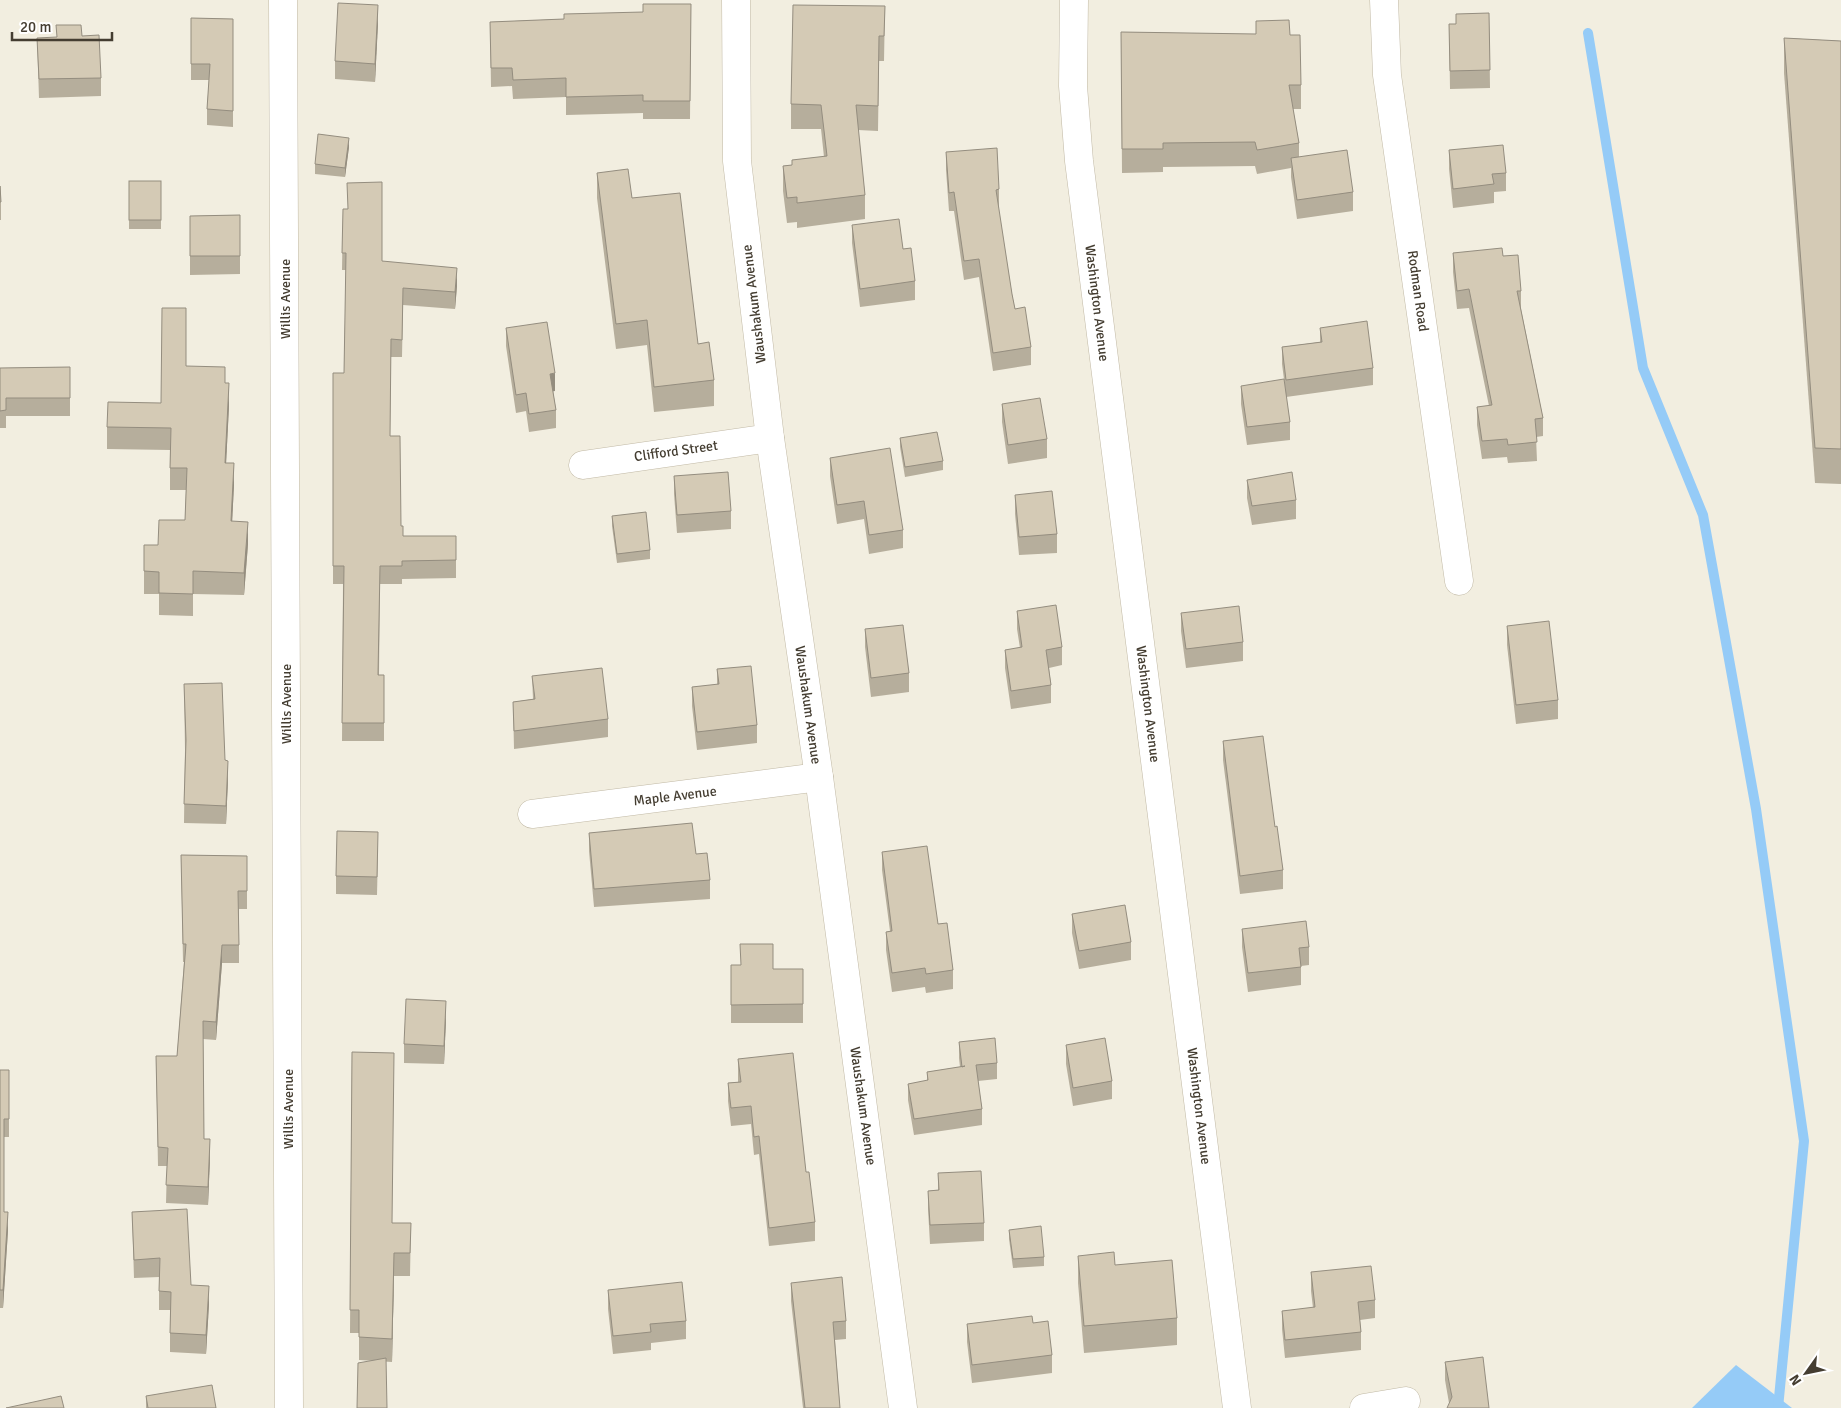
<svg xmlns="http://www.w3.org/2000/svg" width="1841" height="1408" font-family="Signika,sans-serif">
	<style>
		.water { fill: #95cbf7 }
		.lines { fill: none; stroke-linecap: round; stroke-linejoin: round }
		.stream { stroke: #95cbf7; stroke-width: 10 }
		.street-casing { stroke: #c1b9a5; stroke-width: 29 }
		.street { stroke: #fff; stroke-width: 28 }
		.wall { fill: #b6ae9c }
		.shaded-wall { fill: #948d7f }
		.building { fill: #d4cab5; stroke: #948d7f }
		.labels { text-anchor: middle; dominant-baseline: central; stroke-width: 4; stroke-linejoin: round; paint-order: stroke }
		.street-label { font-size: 14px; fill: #443d31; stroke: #fff }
	</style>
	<rect width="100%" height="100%" fill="#f2eee0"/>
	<path class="water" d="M1736,1365L1792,1408H1692Z"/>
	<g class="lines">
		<path class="stream" d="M1588,33L1643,368L1703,515L1756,809L1804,1141L1778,1408"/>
		<g class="street-casing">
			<g id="street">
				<path d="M283,0L289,1408"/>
				<path d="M736,0L737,161L770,438L819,777L903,1408"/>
				<path d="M1074,0L1073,86L1079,161L1237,1408"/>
				<path d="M1384,0L1387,75L1459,581"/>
				<path d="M583,465L770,438"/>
				<path d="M532,814L819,777"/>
				<path d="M1364,1408L1406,1401"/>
			</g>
		</g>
		<use href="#street" class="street"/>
	</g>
	<g class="wall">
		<path d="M691,4L690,119H643V113L566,115V97L513,99L512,86L491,87L490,22L564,19L643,12Z"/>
		<path d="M885,6L884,61H879L878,131L858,130L865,195V219L797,228V222L787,223L783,191V166L792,165V160L824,157L821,129H791V104Z"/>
		<path d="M1489,13L1490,88L1450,89L1449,24H1456Z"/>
		<path d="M191,18L233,19V127L207,125V109L209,80H191Z"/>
		<path d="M378,23L375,82L335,79V61Z"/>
		<path d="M1121,32L1290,35L1301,85V109H1293L1299,143V157L1353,192V211L1297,219L1291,177V168L1257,174L1255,166L1163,167V172L1122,173Z"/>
		<path d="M37,38L101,78V96L39,98Z"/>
		<path d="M1784,38L1841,41V484L1815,483L1784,73Z"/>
		<path d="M349,147L345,177L315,174V164Z"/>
		<path d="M1449,150L1506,173V191L1494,192V203L1453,208L1449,169Z"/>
		<path d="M946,152L999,189V208H998L1012,294L1015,309L1031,347V365L993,371L979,277L964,280L954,211H949L946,170Z"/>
		<path d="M597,173L632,198L714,380V406L654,412L647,345L616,349L597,198Z"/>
		<rect x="129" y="181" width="32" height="48"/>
		<path d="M0,186L1,202V220H0Z"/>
		<path d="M343,209L382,261L457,286L455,309L403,305L402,357H391L390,436L401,526L403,536H456V578L402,579V584H380L379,675H384V741H342L343,584H333V431L344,373L346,270H342Z"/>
		<path d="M240,215V274L190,275V216Z"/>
		<path d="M852,225L903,249L915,281V300L860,307L852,243Z"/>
		<path d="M1453,253L1503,256L1521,291V309L1543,418V436L1536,437L1537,461L1508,463L1507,457L1482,459L1477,425V407L1489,406L1469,308L1457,309L1453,272Z"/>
		<path d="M506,328L555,391H553L556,410V428L529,432L526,411L516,413L506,346Z"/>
		<path d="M1320,328L1373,368V385L1286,397L1290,422V440L1247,445L1241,404V386L1285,387L1282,364V347L1320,342Z"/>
		<path d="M186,366L225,383L229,406L226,463L234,485L232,522L248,544L244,595L193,594V616L159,615V594H144V571L158,545L185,520L186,490H170V450L107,449V427L161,403Z"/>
		<path d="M70,367V416H6V428H0V368Z"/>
		<path d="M1002,404L1047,439V458L1008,464L1002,422Z"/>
		<path d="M900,438L943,461V470L905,477L900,447Z"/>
		<path d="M830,458L903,530V548L869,554L864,519L837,524L830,476Z"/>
		<path d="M674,476L731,511V529L677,533L674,494Z"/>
		<path d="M1247,480L1296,500V519L1252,525L1247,498Z"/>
		<path d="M1015,495L1057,534V553L1019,555L1015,514Z"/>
		<path d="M612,516L650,550V559L617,563L612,526Z"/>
		<path d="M1017,611L1062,647V665L1049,668L1051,685V703L1011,709L1005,668V650L1020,648L1017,629Z"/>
		<path d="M1181,613L1243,642V661L1186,668L1181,631Z"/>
		<path d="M1507,626L1558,700V719L1516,724L1507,645Z"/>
		<path d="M865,629L909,673V692L871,697L865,647Z"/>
		<path d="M717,669L757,725V743L697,750L692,706V687L717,685Z"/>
		<path d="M532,676L608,719V737L514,749L513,702L533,699Z"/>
		<path d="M184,684L225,760L228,779L226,824L184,823L185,750Z"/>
		<path d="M1223,741L1275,827L1283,870V889L1240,894L1223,760Z"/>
		<path d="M589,833L696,854L710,880V899L594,907L589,851Z"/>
		<path d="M378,850L377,895L336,894V876Z"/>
		<path d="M882,852L938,924L953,970V989L926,993L925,987L892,992L886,950V932L890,931L882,870Z"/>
		<path d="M181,855L247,856V909H239V963H222L216,1040L203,1039L204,1139L210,1157L208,1205L166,1203L167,1166H158L156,1056H177L184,962H183Z"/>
		<path d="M1072,914L1131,942V960L1079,969L1072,933Z"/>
		<path d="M1242,929L1309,947V965L1301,966V985L1248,992L1242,947Z"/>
		<path d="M731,965L773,969H803V1023H731Z"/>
		<path d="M446,1019L444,1064L404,1063V1044Z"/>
		<path d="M959,1042L997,1063V1079L978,1081L982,1109V1125L914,1135L908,1100V1084L927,1081V1072L960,1067L959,1058Z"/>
		<path d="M1066,1045L1112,1081V1099L1073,1106L1066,1064Z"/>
		<path d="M352,1052L392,1223H411L410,1276H394L392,1362L359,1360V1333H350Z"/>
		<path d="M738,1059L806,1172L815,1222V1241L769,1246L759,1154L754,1155L751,1124L731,1126L728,1101V1083L738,1082Z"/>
		<path d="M0,1070H9V1137H4V1212L8,1230L3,1308H0Z"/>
		<path d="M938,1173L984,1223V1241L930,1244L928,1209V1191L938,1190Z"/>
		<path d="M132,1212L191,1285L209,1304L206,1354L170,1352V1310H159V1277L134,1278Z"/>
		<path d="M1009,1230L1044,1257V1266L1013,1268L1009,1239Z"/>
		<path d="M1078,1256L1115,1265L1177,1318V1345L1084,1353L1078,1283Z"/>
		<path d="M1311,1272L1375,1300V1318L1360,1320L1361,1332V1350L1285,1358L1282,1329V1311L1313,1308L1311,1291Z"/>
		<path d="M791,1283L846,1321V1339L835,1340L840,1408H803L791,1301Z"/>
		<path d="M608,1290L686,1321V1339L651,1343V1350L613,1354L608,1309Z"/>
		<path d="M1033,1323L1052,1355V1373L972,1383L967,1342V1324Z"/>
		<path d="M1483,1357L1449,1403L1445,1380V1362Z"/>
		<path d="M146,1396L216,1408H146Z"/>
	</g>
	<g class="shaded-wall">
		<path d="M378,5V23L375,82V64Z"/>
		<path d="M349,138V147L345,177V168Z"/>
		<path d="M457,268V286L455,309V292Z"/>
		<path d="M555,373V391L550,392V374Z"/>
		<path d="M229,383V406L225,485V463Z"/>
		<path d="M234,463V485L231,544V521Z"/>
		<path d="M248,522V544L244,595V573Z"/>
		<path d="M228,761V779L226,824V806Z"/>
		<path d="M222,945V963L216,1040V1022Z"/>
		<path d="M446,1001V1019L444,1064V1046Z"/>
		<path d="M210,1139V1157L208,1205V1187Z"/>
		<path d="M8,1212V1230L3,1308V1290Z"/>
		<path d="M394,1253V1276L392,1362V1339Z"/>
		<path d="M209,1286V1304L206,1354V1335Z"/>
	</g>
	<g class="building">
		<path d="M338,3L378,5L375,64L335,61Z"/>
		<path d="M643,4H691L690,101H643V95L566,97V78L513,80L512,68H491L490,22L564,19V14L643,12Z"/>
		<path d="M793,5L885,6L884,36H879L878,106L856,105L865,195L797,203V197L787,198L783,166L792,165V160L827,156L821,105L791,104Z"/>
		<path d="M1489,13L1490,70L1450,71L1449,24H1456V14Z"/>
		<path d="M191,18L233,19V111L207,109L210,64H191Z"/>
		<path d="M1289,20L1290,35H1300L1301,85H1289L1299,143L1257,150L1255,142L1163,143V149H1122L1121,32L1256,34V21Z"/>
		<path d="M56,25H81L82,36L99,35L101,78L39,79L37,38L57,37Z"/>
		<path d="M1784,38L1841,41V449L1815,448Z"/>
		<path d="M318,134L349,138L345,168L315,164Z"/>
		<path d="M1503,145L1506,173L1492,174L1494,184L1453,189L1449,150Z"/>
		<path d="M997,148L999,189L996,190L1012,294L1015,309L1025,307L1031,347L993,353L979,259L964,261L954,192L949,193L946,152Z"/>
		<path d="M1347,150L1353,192L1297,200L1291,158Z"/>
		<path d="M628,169L632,198L680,193L698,344L709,342L714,380L654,387L647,320L616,324L597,173Z"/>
		<rect x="129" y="181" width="32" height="39"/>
		<path d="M382,182V261L457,268L455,292L403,288L402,340L391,339L390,436H400L401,526H403V536H456V560L402,561V566H380L378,675H384V723H342L344,566H333V373H344L346,253H342L343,209H348L347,183Z"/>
		<path d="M0,186L1,202H0Z"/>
		<path d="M240,215V256H190V216Z"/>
		<path d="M899,219L903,249L911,248L915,281L860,289L852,225Z"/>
		<path d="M1502,248L1503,256L1518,255L1521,291H1517L1543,418L1535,419L1537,442L1508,445L1507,439L1482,441L1477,407L1492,405L1469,289L1457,291L1453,253Z"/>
		<path d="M162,308H186V366L225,367V383H229L225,463H234L231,521L248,522L244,573L193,571V594L159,593V572L144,571V545H158L159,520H185L187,468H170L171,428L107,427L108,402L161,403Z"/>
		<path d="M1367,321L1373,368L1286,380L1282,347L1322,342L1320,328Z"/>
		<path d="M547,322L555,373L550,374L556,410L529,414L526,393L516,395L506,328Z"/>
		<path d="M70,367V398H6V410L0,411V368Z"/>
		<path d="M1284,379L1290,422L1247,427L1241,386Z"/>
		<path d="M1040,398L1047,439L1008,445L1002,404Z"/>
		<path d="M937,432L943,461L905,467L900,438Z"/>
		<path d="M890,448L903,530L869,535L864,501L837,505L830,458Z"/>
		<path d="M728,472L731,511L677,515L674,476Z"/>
		<path d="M1292,472L1296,500L1252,506L1247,480Z"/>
		<path d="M1052,491L1057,534L1019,537L1015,495Z"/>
		<path d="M646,512L650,550L617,554L612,516Z"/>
		<path d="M1056,605L1062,647L1046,650L1051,685L1011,691L1005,650L1022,647L1017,611Z"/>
		<path d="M1239,606L1243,642L1186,649L1181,613Z"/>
		<path d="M1549,621L1558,700L1516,705L1507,626Z"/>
		<path d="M903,625L909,673L871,678L865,629Z"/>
		<path d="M751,666L757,725L697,732L692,687L719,684L717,669Z"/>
		<path d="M602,668L608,719L514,731L513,702L535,699L532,676Z"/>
		<path d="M222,683L225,760L228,761L226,806L184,804L186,740L184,684Z"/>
		<path d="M1263,736L1275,827L1277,826L1283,870L1240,876L1223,741Z"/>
		<path d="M692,823L696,854L707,853L710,880L594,889L589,833Z"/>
		<path d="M337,831L378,832L377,877L336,876Z"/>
		<path d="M927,846L938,924L947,923L953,970L926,974L925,968L892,973L886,932L892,931L882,852Z"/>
		<path d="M181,855L247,856V891H238L239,945H222L216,1022L203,1021L204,1139H210L208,1187L166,1185L168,1148L158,1147L156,1056H177L186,944H183Z"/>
		<path d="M1125,905L1131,942L1079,951L1072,914Z"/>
		<path d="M1306,921L1309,947L1299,948L1301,967L1248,973L1242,929Z"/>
		<path d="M740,944H773V969H803V1004L731,1005V965H741Z"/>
		<path d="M406,999L446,1001L444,1046L404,1044Z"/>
		<path d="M995,1038L997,1063L976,1065L982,1109L914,1119L908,1084L928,1080L927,1072L965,1066L962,1067L959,1042Z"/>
		<path d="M1105,1038L1112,1081L1073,1088L1066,1045Z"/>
		<path d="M352,1052L394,1053L392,1223H411L410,1253H394L392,1339L359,1337V1310H350Z"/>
		<path d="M793,1053L806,1172H809L815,1222L769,1228L759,1136L754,1137L751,1106L731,1108L728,1083L741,1082L738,1059Z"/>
		<path d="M0,1070H9V1119H4V1212H8L3,1290H0Z"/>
		<path d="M981,1171L984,1223L930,1225L928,1191L939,1190L938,1173Z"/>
		<path d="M187,1209L191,1285L209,1286L206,1335L170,1333L171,1292L159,1291L160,1258L134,1260L132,1212Z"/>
		<path d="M1041,1226L1044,1257L1013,1259L1009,1230Z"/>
		<path d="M1114,1252L1115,1265L1172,1260L1177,1318L1084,1326L1078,1256Z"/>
		<path d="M1371,1266L1375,1300L1358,1302L1361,1332L1285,1340L1282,1311L1315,1307L1311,1272Z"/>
		<path d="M842,1277L846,1321L833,1322L840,1408H805L791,1283Z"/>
		<path d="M682,1282L686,1321L650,1324L651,1332L613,1336L608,1290Z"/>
		<path d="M1032,1316L1033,1323L1048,1321L1052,1355L972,1365L967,1324Z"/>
		<path d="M1483,1357L1489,1408H1447L1452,1397L1445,1362Z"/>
		<path d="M386,1358L387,1408H357L358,1363Z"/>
		<path d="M212,1385L216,1408H148L146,1396Z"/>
		<path d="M61,1396L64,1408H6Z"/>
	</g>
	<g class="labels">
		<g class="street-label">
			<text transform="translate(1418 291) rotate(82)">Rodman Road</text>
			<text transform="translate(285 299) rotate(-90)">Willis Avenue</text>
			<text transform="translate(1097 303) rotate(83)">Washington Avenue</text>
			<text transform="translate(754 304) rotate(-97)">Waushakum Avenue</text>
			<text transform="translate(676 451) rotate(-8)">Clifford Street</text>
			<text transform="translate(286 704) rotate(-90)">Willis Avenue</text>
			<text transform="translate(1148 704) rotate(83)">Washington Avenue</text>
			<text transform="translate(808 705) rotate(82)">Waushakum Avenue</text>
			<text transform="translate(675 796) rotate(-7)">Maple Avenue</text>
			<text transform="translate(863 1106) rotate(82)">Waushakum Avenue</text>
			<text transform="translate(1199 1106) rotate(83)">Washington Avenue</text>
			<text transform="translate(288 1109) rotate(-90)">Willis Avenue</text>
		</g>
	</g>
	<g transform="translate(1806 1373) rotate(237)" stroke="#ffffff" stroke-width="4" paint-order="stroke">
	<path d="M0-4L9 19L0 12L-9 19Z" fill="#443d31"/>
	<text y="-8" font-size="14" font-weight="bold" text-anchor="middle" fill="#443d31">N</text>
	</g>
	<path d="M12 32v8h100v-8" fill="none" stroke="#443d31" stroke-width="2.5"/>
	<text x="20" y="32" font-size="15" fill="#443d31" stroke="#ffffff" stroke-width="4" paint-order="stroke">20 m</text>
</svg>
